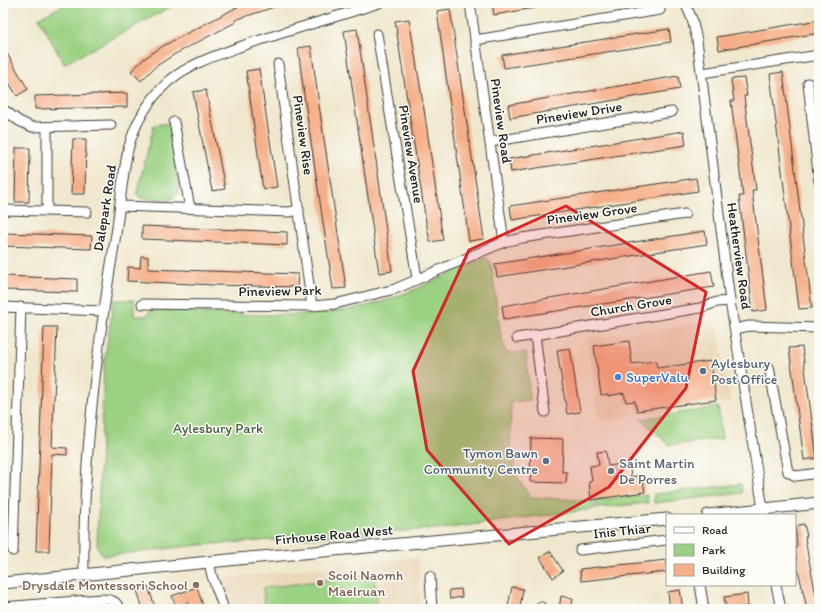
<svg xmlns="http://www.w3.org/2000/svg" width="822" height="612" font-family="Itim,sans-serif">
	<style>
		.built { fill: #ebd8ba }
		.green { fill: #9bd182; stroke: #5c764f }
		.building { fill: #f6b089 }
		.lines { fill: none; stroke-linecap: round; stroke-linejoin: round }
		.minor-casing { stroke: #3c3b37; stroke-width: 11 }
		.tertiary-casing { stroke: #3c3b37; stroke-width: 13 }
		.minor { stroke: #fff; stroke-width: 9 }
		.tertiary { stroke: #fff; stroke-width: 11 }
		.marked { fill: #d62828; fill-opacity: 0.2; stroke: #d62828; stroke-width: 3; stroke-linejoin: round }
		.service-dot { fill: #5c6f8a; stroke: #fdfcf7; stroke-width: 1.5 }
		.shop-dot { fill: #3f7fe0; stroke: #fdfcf7; stroke-width: 1.5 }
		.worship-dot { fill: #6b7280; stroke: #fdfcf7; stroke-width: 1.5 }
		.education-dot { fill: #8d6e63; stroke: #fdfcf7; stroke-width: 1.5 }
		.labels { text-anchor: middle; dominant-baseline: central; stroke-width: 3; stroke-linejoin: round; paint-order: stroke }
		.street-label { font-size: 14px; fill: #1c1c1c; stroke: #fdfcf7 }
		.service-label { font-size: 14px; fill: #4e5e75; stroke: #fdfcf7; text-anchor: start }
		.shop-label { font-size: 14px; fill: #366cbe; stroke: #fdfcf7; text-anchor: start }
		.park-label { font-size: 14px; fill: #485b40; stroke: #fdfcf7 }
		.worship-label { font-size: 14px; fill: #5b616d; stroke: #fdfcf7; text-anchor: start }
		.education-label { font-size: 14px; fill: #785e54; stroke: #fdfcf7; text-anchor: start }
	</style>
	<rect width="100%" height="100%" fill="#fdfcf7"/>
	<filter id="ink" filterUnits="userSpaceOnUse"><feTurbulence type="fractalNoise" baseFrequency=".025" numOctaves="2"/><feDisplacementMap in="SourceGraphic" scale="8" xChannelSelector="R" yChannelSelector="G"/><feConvolveMatrix kernelMatrix="1 2 1 2 8 2 1 2 1" color-interpolation-filters="sRGB"/></filter>
	<filter id="wash" filterUnits="userSpaceOnUse"><feTurbulence type="fractalNoise" baseFrequency=".012" numOctaves="4" result="noise"/><feDisplacementMap in="SourceGraphic" scale="16" xChannelSelector="R" yChannelSelector="G"/><feGaussianBlur stdDeviation="0.9" result="paint"/><feColorMatrix in="noise" values="0 0 0 0 0 0 0 0 0 0 0 0 0 0 0 0 0 1.4 0 .05"/><feComposite in="paint" operator="in"/></filter>
	<g filter="url(#wash)">
		<rect width="100%" height="100%" fill="#f0e8ce"/>
		<g class="built">
			<path d="M716,321L731,402L599,421L587,338Z"/>
			<path d="M418,557L421,609H232L220,579L310,568Z"/>
		</g>
		<g class="green">
			<path d="M67,3H178L64,64L39,18Z"/>
			<path d="M170,123L179,193L170,200L140,198L137,193L154,125Z"/>
			<path d="M487,258L491,262L500,331L506,353H526L530,400L511,402L510,449H512L516,475L530,497L592,501L594,509L448,528L199,545L103,556L97,546L104,364L114,300H134V316H146L151,310C220,312 298,322 366,306C408,296 446,274 487,258Z"/>
			<path d="M718,407L722,439L669,445L641,419Z"/>
			<path d="M741,484L742,493L654,503V494Z"/>
			<path d="M647,495L648,503L596,508L595,500Z"/>
			<path d="M374,574L378,609H265L263,588Z"/>
		</g>
		<g id="blocks">
			<g class="building">
				<path d="M245,3L283,4L235,20L236,22L175,54L155,67L141,81L131,71L145,58L163,46Z"/>
				<path d="M492,3H540V7L494,15Z"/>
				<path d="M450,9L484,239L469,241L437,11Z"/>
				<path d="M409,19L425,116L443,240L430,242L426,222L395,21Z"/>
				<path d="M819,20V33L719,50L717,37Z"/>
				<path d="M357,29L392,271L379,273L344,31Z"/>
				<path d="M669,29L671,42L504,68L502,55Z"/>
				<path d="M311,46L319,105L346,288L333,289L305,102L298,48Z"/>
				<path d="M3,47L28,89L17,96L3,73Z"/>
				<path d="M259,69L277,187L263,189L246,71Z"/>
				<path d="M783,72L812,308L799,309L770,74Z"/>
				<path d="M678,76L680,89L510,118L508,105Z"/>
				<path d="M744,78L747,96H744L756,190H752L767,310L753,312L739,196H743L731,101H734L731,79Z"/>
				<path d="M206,90L225,189L212,191L193,92Z"/>
				<path d="M127,93V107L35,109V96Z"/>
				<path d="M684,131L686,145L511,172L509,159Z"/>
				<path d="M73,139H86L85,194H71Z"/>
				<path d="M16,148H30L29,202H15Z"/>
				<path d="M696,178L698,191L512,220L510,206Z"/>
				<path d="M142,226L287,232V245L142,239Z"/>
				<path d="M705,231L707,244L497,277L495,264Z"/>
				<path d="M3,233L92,236L91,249L3,246Z"/>
				<path d="M141,256L148,257V269L298,274L297,287L215,285L127,281L128,267L140,268Z"/>
				<path d="M711,271L714,287L504,319L502,306Z"/>
				<path d="M4,276L77,279V292L4,290Z"/>
				<path d="M44,327H57L52,447L67,448V455L52,454L49,551H36Z"/>
				<path d="M629,341L632,364L656,361L657,368L711,361L716,400L637,411L635,401L626,402L624,393L608,396V394L601,395L594,346Z"/>
				<path d="M802,347L817,458L804,460L789,348Z"/>
				<path d="M570,348L580,412L567,414L557,350Z"/>
				<path d="M531,438L563,439L562,472H567L566,483L530,482Z"/>
				<path d="M606,451L608,466L629,463L631,477L642,475L645,492L591,500L589,482L592,481L590,466L599,465L597,452Z"/>
				<path d="M804,524L807,536L805,537L808,556L819,609H807L797,565L795,549L797,545L795,526Z"/>
				<path d="M550,551L563,571L553,578L540,558Z"/>
				<path d="M667,560V572L581,581L580,569Z"/>
				<path d="M148,586L155,607L143,609L137,590Z"/>
				<path d="M197,587L204,609H192L189,602L176,607L172,596Z"/>
				<path d="M512,587L523,589L520,608L508,606Z"/>
				<path d="M461,589L462,597L450,599L449,590Z"/>
				<path d="M680,590L683,609H670L668,592Z"/>
				<path d="M747,594L748,606L726,609L724,597Z"/>
				<path d="M561,596L573,599L571,609H559Z"/>
			</g>
		</g>
	</g>
	<g filter="url(#ink)">
		<use href="#blocks" fill-opacity="0" stroke="#3c3b37" stroke-width="1"/>
		<g class="lines">
			<g class="minor-casing">
				<g id="minor">
					<path d="M470,3L504,242"/>
					<path d="M685,3L692,19L697,40L730,301L764,515"/>
					<path d="M377,34L417,278"/>
					<path d="M475,40L660,10"/>
					<path d="M278,64L312,306"/>
					<path d="M702,73L819,55"/>
					<path d="M808,83L819,182"/>
					<path d="M3,109L19,121L32,127L111,125"/>
					<path d="M174,122L190,208"/>
					<path d="M490,142L672,112"/>
					<path d="M120,206L289,212L299,210"/>
					<path d="M3,210L87,212"/>
					<path d="M47,210V127"/>
					<path d="M142,304L312,306L335,304L395,289L504,242L522,238L685,214"/>
					<path d="M3,307L103,311"/>
					<path d="M735,329L749,326L819,328"/>
					<path d="M535,335L545,412"/>
					<path d="M517,338L700,308L717,302L730,301"/>
					<path d="M769,367L788,472L796,476L819,473"/>
					<path d="M580,550L667,540"/>
					<path d="M13,551L21,307"/>
					<path d="M209,562L212,576L224,609"/>
					<path d="M84,576C82,462 97,346 116,234C120,207 122,177 128,150C134,124 149,99 169,81C189,64 217,55 242,46C287,31 333,18 379,3"/>
					<path d="M430,576L432,609"/>
					<path d="M700,585L704,609"/>
					<path d="M776,585L781,609"/>
					<path d="M3,607L101,599C109,599 116,600 120,609"/>
					<path d="M541,609V607"/>
				</g>
			</g>
			<g class="tertiary-casing">
				<g id="tertiary">
					<path d="M708,515L819,503"/>
					<path d="M3,583L238,559L667,519"/>
				</g>
			</g>
			<use href="#minor" class="minor"/>
			<use href="#tertiary" class="tertiary"/>
		</g>
	</g>
	<path class="marked" d="M566,206L706,292L686,388L609,487L509,544L427,450L413,371L469,250Z"/>
	<g class="service-dot">
		<circle cx="703" cy="371" r="4"/>
		<circle cx="546" cy="461" r="4"/>
	</g>
	<circle class="shop-dot" cx="618" cy="377" r="4"/>
	<circle class="worship-dot" cx="611" cy="471" r="4"/>
	<g class="education-dot">
		<circle cx="320" cy="583" r="4"/>
		<circle cx="196" cy="585" r="4"/>
	</g>
	<g class="labels">
		<g class="street-label">
			<text transform="translate(579 113) rotate(-9)">Pineview Drive</text>
			<text transform="translate(501 121) rotate(82)">Pineview Road</text>
			<text transform="translate(303 135) rotate(82)">Pineview Rise</text>
			<text transform="translate(411 154) rotate(81)">Pineview Avenue</text>
			<text transform="translate(105 208) rotate(-81)">Dalepark Road</text>
			<text transform="translate(592 214) rotate(-8)">Pineview Grove</text>
			<text transform="translate(739 256) rotate(82)">Heatherview Road</text>
			<text transform="translate(280 291) rotate(-1)">Pineview Park</text>
			<text transform="translate(631 306) rotate(-9)">Church Grove</text>
			<text transform="translate(622 531) rotate(-6)">Inis Thiar</text>
			<text transform="translate(334 535) rotate(-5)">Firhouse Road West</text>
		</g>
		<g class="service-label">
			<text x="711" y="363">Aylesbury<tspan x="711" dy="16">Post Office</tspan></text>
			<text x="538" y="453" text-anchor="end">Tymon Bawn<tspan x="538" dy="16">Community Centre</tspan></text>
		</g>
		<g class="shop-label">
			<text x="626" y="377">SuperValu</text>
		</g>
		<g class="park-label">
			<text x="218" y="428">Aylesbury Park</text>
		</g>
		<g class="worship-label">
			<text x="619" y="463">Saint Martin<tspan x="619" dy="16">De Porres</tspan></text>
		</g>
		<g class="education-label">
			<text x="328" y="575">Scoil Naomh<tspan x="328" dy="16">Maelruan</tspan></text>
			<text x="188" y="585" text-anchor="end">Drysdale Montessori School</text>
		</g>
	</g>
	<rect width="822" height="612" fill="none" stroke="#fdfcf7" stroke-width="16"/>
	<rect x="666" y="514" width="130" height="72" fill="#fdfcf7" stroke="#a3a29f"/>
	<rect x="674" y="527" width="20" height="6" fill="#ffffff" stroke="#a3a29f"/>
	<text x="702" y="534" font-size="12" fill="#1c1c1c">Road</text>
	<rect x="674" y="544" width="20" height="12" fill="#9bd182" stroke="#a3a29f"/>
	<text x="702" y="554" font-size="12" fill="#1c1c1c">Park</text>
	<rect x="674" y="564" width="20" height="12" fill="#f6b089" stroke="#a3a29f"/>
	<text x="702" y="574" font-size="12" fill="#1c1c1c">Building</text>
</svg>
